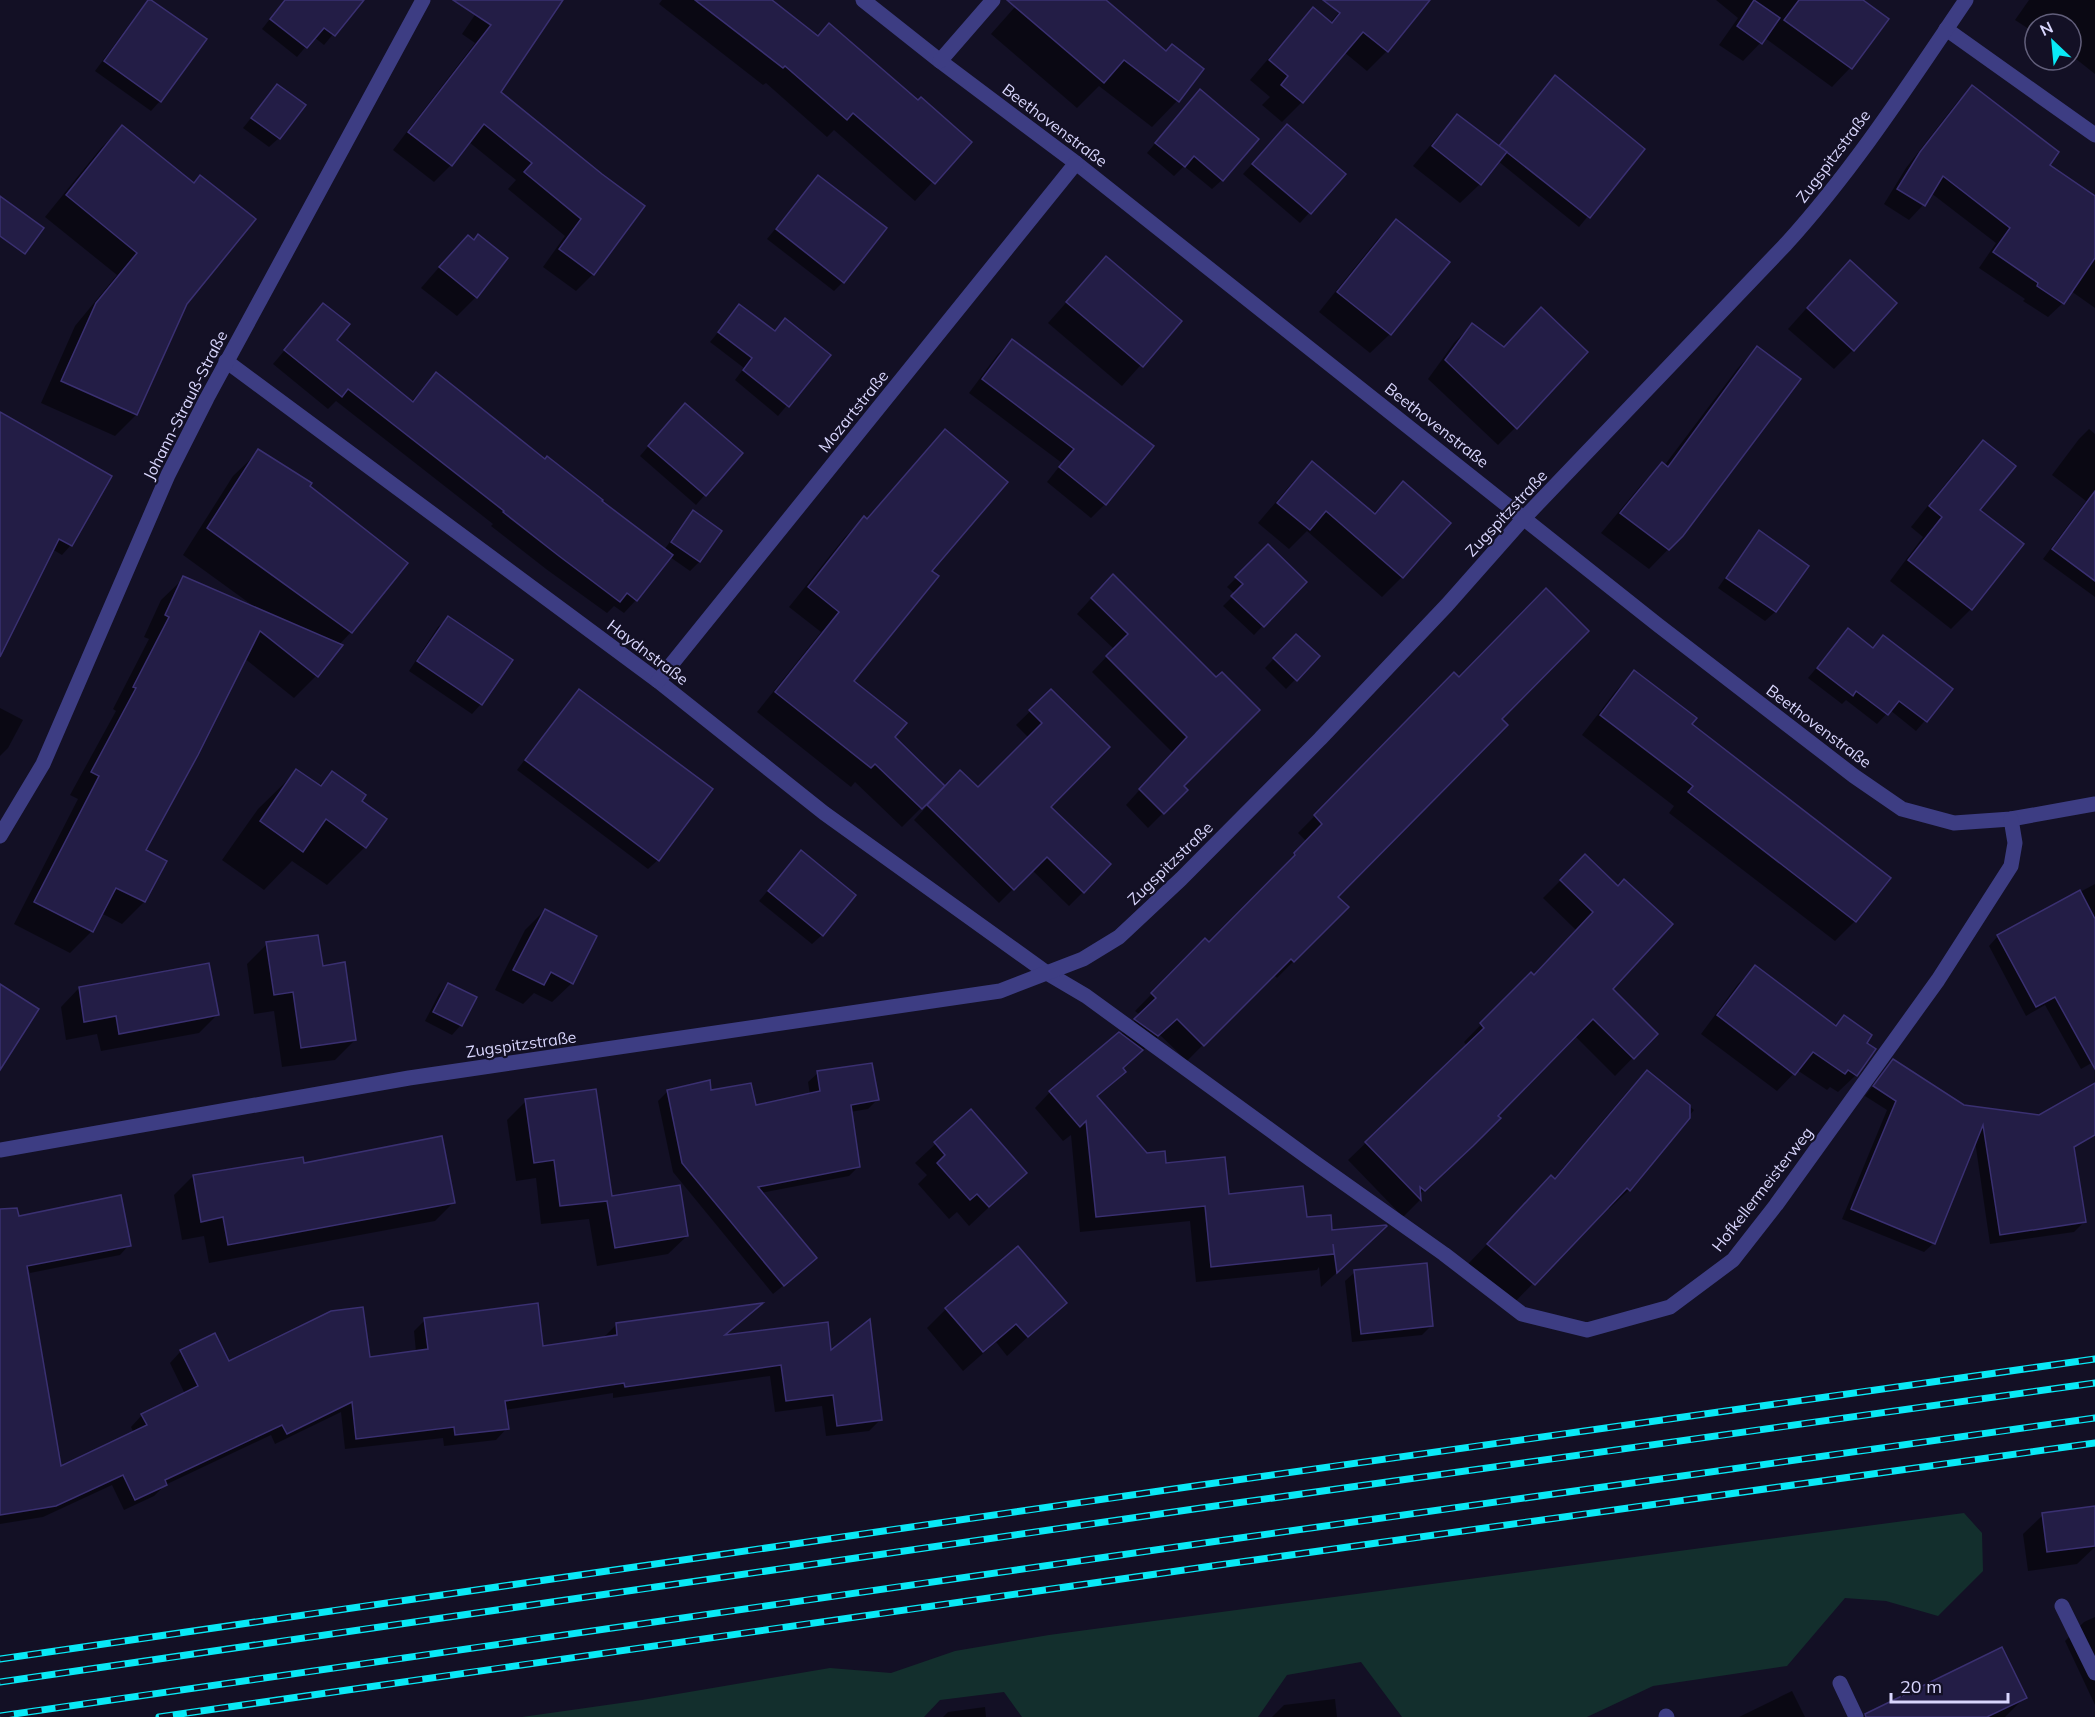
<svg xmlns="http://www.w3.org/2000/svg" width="2095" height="1717" font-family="Mulish,sans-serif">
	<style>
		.green { fill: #132f2d }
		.shadow { fill: #0007 }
		.building { fill: #231d46; stroke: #3a3071; stroke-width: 1.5 }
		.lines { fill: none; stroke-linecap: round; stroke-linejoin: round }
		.minor { stroke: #3d3d83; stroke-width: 15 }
		.rail-casing { stroke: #09e9f6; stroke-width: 7 }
		.rail { stroke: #131025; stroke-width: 4.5; stroke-dasharray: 14; stroke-linecap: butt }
		.labels { text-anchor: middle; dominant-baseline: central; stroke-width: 4.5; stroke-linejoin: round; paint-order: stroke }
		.street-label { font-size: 16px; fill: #d9d6fd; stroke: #131025 }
	</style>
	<rect width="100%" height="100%" fill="#131025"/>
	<path class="green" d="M1964,1513L1982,1533L1983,1571L1938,1616L1886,1601L1845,1598L1787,1666L1653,1686L1587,1717H1402L1361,1662L1287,1675L1258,1717H1022L1004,1692L940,1700L924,1717H522L642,1700L830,1668L891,1673L955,1651L1049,1635Z"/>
	<g class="shadow">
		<path d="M149,0L160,101L151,111L95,71L140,10Z"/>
		<path d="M285,0H358L360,2L324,45L314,37L297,57L262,29Z"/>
		<path d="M485,0H561L499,92L601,175L593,274L576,291L543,267L565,236L508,189L516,180L469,142L451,165L434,182L393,150L475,43L462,34Z"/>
		<path d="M662,0H770L817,38L918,102L969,142L915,201L834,130L827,137L766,83L763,85L659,4Z"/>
		<path d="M1021,0H1103L1166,53L1202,69L1177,101L1152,127L1099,86L1077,108L991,34Z"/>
		<path d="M1349,0H1428L1387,51L1367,71L1344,52L1302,102L1282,122L1262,105L1270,97L1250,80L1294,29L1313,9L1330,23Z"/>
		<path d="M1716,0H1861L1887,19L1850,68L1832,87L1765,38L1743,61L1719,45L1738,18Z"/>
		<path d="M2029,0H2095V74L2071,55V24H2035V33L2015,20Z"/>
		<path d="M277,86L279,138L269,147L243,128Z"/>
		<path d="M1972,87L2048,166L2095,197V308L2071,291L2063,303L2048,317L2023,301L2025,299L1979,268L1996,243L1931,193L1923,205L1909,220L1884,204L1906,168L1958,101Z"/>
		<path d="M1191,101L1222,180L1212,189L1184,166L1174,176L1147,153Z"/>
		<path d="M1457,116L1498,148L1643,149L1579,227L1498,161L1480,184L1460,203L1413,166L1438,136Z"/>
		<path d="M1287,126L1344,174L1300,223L1243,174Z"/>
		<path d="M122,127L186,304L136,415L115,436L41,403L75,326L117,275L45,217L101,148Z"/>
		<path d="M818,177L843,282L834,291L767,239Z"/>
		<path d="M1397,221L1390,334L1370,353L1319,312L1377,240Z"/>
		<path d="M448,257L476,297L457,316L421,288Z"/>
		<path d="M1106,258L1180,321L1122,386L1048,323Z"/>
		<path d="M1830,282L1853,350L1834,369L1788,329Z"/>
		<path d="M323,305L335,340L411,402L436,374L664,550L684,522L693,512L720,531L699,562L690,571L670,557L636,600L624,613L614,606L607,613L546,569L491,526L493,524L336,401L328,409L273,364Z"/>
		<path d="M740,306L774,332L785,320L829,355L778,416L735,380L744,368L710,342Z"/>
		<path d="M1472,325L1516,427L1498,445L1428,379L1454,343Z"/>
		<path d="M1012,341L1152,447L1105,504L1091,518L1047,482L1062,463L969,393L998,354Z"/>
		<path d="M1757,348L1682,535L1649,569L1601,533L1642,484L1662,464L1664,466L1738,368Z"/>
		<path d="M0,414L71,545L62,555L52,549L0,647Z"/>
		<path d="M676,414L741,453L696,505L640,456Z"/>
		<path d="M2089,429L2095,434V597L2043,559L2086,501L2052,475L2079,439Z"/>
		<path d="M945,431L930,572L853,680L893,737L943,786L902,827L855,782L851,787L757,712L821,632L789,607L845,537L864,518L866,520L926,451Z"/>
		<path d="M1983,442L1978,510L2022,544L1971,609L1951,629L1890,581L1923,537L1911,527L1963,462Z"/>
		<path d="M259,451L308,486L351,632L339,645L341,646L316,676L294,698L244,658L144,851L165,861L144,902L122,924L101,913L92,931L70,953L14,924L78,799L70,795L116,711L113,709L149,639L144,637L161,600L184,578L256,608L183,555L233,476Z"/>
		<path d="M1312,463L1373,514L1403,483L1402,577L1382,597L1307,531L1289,549L1258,523L1292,483Z"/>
		<path d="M1759,532L1807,566L1775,612L1765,621L1718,588L1750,542Z"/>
		<path d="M1268,546L1305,582L1254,635L1223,606L1235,594L1227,587Z"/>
		<path d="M1098,591L1216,679L1182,786L1186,790L1148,828L1126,805L1173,753L1092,672L1114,649L1077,614Z"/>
		<path d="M448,618L481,704L472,714L409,671L438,627Z"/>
		<path d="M1848,630L1871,649L1883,637L1951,690L1916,731L1890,710L1877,724L1846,700L1842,704L1808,678Z"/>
		<path d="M1296,636L1318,656L1286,689L1265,668Z"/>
		<path d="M1634,672L1855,921L1835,941L1669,813L1674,806L1582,735L1615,692Z"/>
		<path d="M1454,675L1500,719L1336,897L1347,907L1277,978L1273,974L1187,1061L1160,1035L1121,1069L1124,1072L1096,1098L1146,1154L1165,1164L1228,1196L1305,1219L1331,1231L1370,1242L1321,1287L1319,1267L1317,1270L1196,1282L1190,1221L1080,1232L1071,1135L1063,1141L1035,1108L1050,1092L1120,1035L1140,1015L1135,1011L1205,940L1209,944L1280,872L1279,871L1306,841L1298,833Z"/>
		<path d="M579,691L658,860L648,869L517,770L570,700Z"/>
		<path d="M1051,691L1049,807L1083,892L1069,906L1032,870L999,903L914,820L946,786L978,790L1029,738L1016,725Z"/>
		<path d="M0,708L23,720L8,748L0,756Z"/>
		<path d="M297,771L318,786L332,773L360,801L365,847L327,885L292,861L264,890L222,860L258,809Z"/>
		<path d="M801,852L822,935L812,944L759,901Z"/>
		<path d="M1567,874L1617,888L1610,989L1656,1034L1615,1076L1575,1036L1496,1116L1481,1136L1419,1195L1420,1200L1403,1217L1348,1160L1467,1046L1464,1042L1531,974L1533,977L1576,930L1543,898Z"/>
		<path d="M2095,884V1061L2081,1069L2045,1005L2026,1016L1989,946L1998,936Z"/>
		<path d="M545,910L572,983L552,1002L534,993L523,1004L495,990L525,930Z"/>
		<path d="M267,944L355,1040L335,1060L282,1067L274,1011L254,1014L247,964Z"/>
		<path d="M1756,967L1834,1026L1844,1017L1865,1043L1856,1075L1838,1092L1830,1087L1827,1090L1797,1070L1777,1091L1701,1034L1738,984Z"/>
		<path d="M448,984L461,1025L452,1035L425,1021L439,994Z"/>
		<path d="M79,988L218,1014L199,1033L101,1051L97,1034L66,1040L61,1007Z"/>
		<path d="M1893,1061L1964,1106L2040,1117L2084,1222L2074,1232L1990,1244L1975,1141L1934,1243L1924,1252L1842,1219L1887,1110L1865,1096L1884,1071Z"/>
		<path d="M1647,1072L1694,1110L1629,1190L1609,1209L1607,1207L1514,1303L1468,1264L1551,1177L1554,1179L1627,1092Z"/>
		<path d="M818,1073L877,1100L868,1109L850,1112L859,1166L849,1176L761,1193L806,1267L773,1294L673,1172L658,1101L668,1091L710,1092L754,1107L810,1095L808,1082Z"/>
		<path d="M526,1101L610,1198L687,1236L668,1254L597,1266L589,1219L541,1224L536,1178L516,1181L507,1120Z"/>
		<path d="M971,1111L1025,1173L969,1226L957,1212L949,1219L918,1184L927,1175L915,1163Z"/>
		<path d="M303,1164L454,1202L435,1221L209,1263L204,1236L182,1240L174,1195L193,1176Z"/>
		<path d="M8,1227L129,1245L120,1255L30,1273Z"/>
		<path d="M1355,1272L1432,1325L1422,1335L1352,1342L1345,1281Z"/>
		<path d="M0,1301L60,1469L134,1433L131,1427L142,1415L185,1394L170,1363L181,1351L228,1363L369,1359L416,1352L414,1331L425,1320L542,1348L605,1338V1336L616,1325L759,1305L723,1337L830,1352L881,1419L869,1431L826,1436L822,1406L775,1412L770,1376L613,1398V1393L505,1410L507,1428L496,1440L444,1446L443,1438L345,1449L341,1412L275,1444L271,1435L165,1485L154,1496L124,1510L112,1485L43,1517L0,1524Z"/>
		<path d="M1065,1303L1007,1356L996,1342L963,1371L927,1328L946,1309Z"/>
		<path d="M2043,1515L2095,1530V1547L2077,1564L2028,1571L2023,1534Z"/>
		<path d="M2095,1617V1705L2065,1641L2084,1622Z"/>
		<path d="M1792,1691L1805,1717H1739Z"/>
		<path d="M2025,1697L2005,1717H1879Z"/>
		<path d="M1335,1699L1337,1717H1272L1284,1705Z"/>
		<path d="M985,1707L986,1717H943L948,1712Z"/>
	</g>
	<g class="building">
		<path d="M148,0H151L207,39L161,102L104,61Z"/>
		<path d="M285,0H364L335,36L324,28L307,48L270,19Z"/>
		<path d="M453,0H563L501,92L602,174L645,206L594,275L559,249L581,219L524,172L532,163L484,124L452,166L408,132L491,25Z"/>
		<path d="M695,0H772L818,36L829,23L918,100L921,97L972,142L935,184L853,113L847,120L785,66L783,68Z"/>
		<path d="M1007,0H1106L1166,51L1172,44L1204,69L1179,102L1124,60L1104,83Z"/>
		<path d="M1323,0H1430L1388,52L1363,32L1303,103L1281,85L1288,76L1269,60L1313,7L1332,23L1340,13Z"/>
		<path d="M1754,0L1780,18L1762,44L1737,26Z"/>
		<path d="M1799,0H1863L1889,19L1852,69L1784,20Z"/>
		<path d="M1555,75L1645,149L1590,218L1499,146Z"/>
		<path d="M277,84L306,105L280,139L251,118Z"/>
		<path d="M1972,85L2059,152L2050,165L2095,196V258L2064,304L2037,286L2038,283L1993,252L2010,228L1943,176L1925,206L1897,189L1920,152Z"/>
		<path d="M1200,89L1259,139L1223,181L1194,156L1185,167L1155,143Z"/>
		<path d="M1457,114L1507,152L1481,185L1432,146Z"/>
		<path d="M1287,124L1346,174L1311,214L1252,164Z"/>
		<path d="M122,125L194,183L200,175L256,219L187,304L137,415L61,381L96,303L137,253L66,195Z"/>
		<path d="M818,175L887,228L844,283L776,229Z"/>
		<path d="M0,196L44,228L25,254L0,236Z"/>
		<path d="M1396,219L1450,262L1391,335L1337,292Z"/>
		<path d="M478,234L508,258L477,298L439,267L468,235L474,240Z"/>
		<path d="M1106,256L1182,321L1143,367L1066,302Z"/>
		<path d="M1850,260L1897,303L1854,351L1807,308Z"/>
		<path d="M323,303L350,324L337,340L413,402L436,372L545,459L547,456L603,500L602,501L673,555L637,601L627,593L620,602L559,556L503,512L504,511L348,389L342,397L284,350Z"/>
		<path d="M739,304L775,331L785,318L831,355L789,407L743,370L752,358L718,332Z"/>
		<path d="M1541,307L1588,352L1517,429L1445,360L1472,323L1504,347Z"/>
		<path d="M1012,339L1154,446L1106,505L1059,467L1074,449L982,379Z"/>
		<path d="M1757,346L1801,379L1683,536L1669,550L1620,513L1662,462L1668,467Z"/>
		<path d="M685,403L743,453L706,496L648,446Z"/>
		<path d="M0,412L112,476L72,546L59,539L0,657Z"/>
		<path d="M945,429L1008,482L932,571L939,576L854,681L907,723L895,737L945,786L922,809L875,764L871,768L775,692L839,612L808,587L864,516L867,519Z"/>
		<path d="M1983,440L2016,466L1980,510L2024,544L1972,610L1908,560L1942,517L1929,506Z"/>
		<path d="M258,449L312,483L310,486L408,563L352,633L207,528Z"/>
		<path d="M1312,461L1375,514L1403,481L1451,523L1403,578L1326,511L1310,530L1277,503Z"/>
		<path d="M2095,491V581L2052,549Z"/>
		<path d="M693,510L722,531L700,562L671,542Z"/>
		<path d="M1759,530L1809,566L1776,612L1726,578Z"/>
		<path d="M1268,544L1307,582L1264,627L1231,596L1243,584L1235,577Z"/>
		<path d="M1113,574L1216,677L1222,672L1260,710L1184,786L1188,790L1164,814L1139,789L1187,737L1106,656L1128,634L1091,598Z"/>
		<path d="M183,576L343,645L318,677L260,631L198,755L146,850L167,861L145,902L116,888L93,932L34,902L99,776L91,772L136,688L133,687L169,617L165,615Z"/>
		<path d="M1546,588L1589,631L1502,719L1508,725L1338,897L1349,907L1294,962L1291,959L1204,1046L1177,1019L1158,1036L1134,1019L1156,998L1151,993L1205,938L1209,942L1295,855L1294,853L1322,824L1314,815L1454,672L1459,677Z"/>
		<path d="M448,616L513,660L482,705L417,661Z"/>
		<path d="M1848,628L1873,648L1883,635L1953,689L1927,722L1899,701L1888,715L1856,691L1853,696L1817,668Z"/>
		<path d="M1296,634L1320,656L1297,681L1273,658Z"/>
		<path d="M1634,670L1697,718L1692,724L1891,878L1856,922L1688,792L1693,786L1600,715Z"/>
		<path d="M579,689L713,789L659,861L525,760Z"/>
		<path d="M1051,689L1110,747L1051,807L1111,864L1084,893L1047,857L1014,890L927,805L960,770L978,787L1042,723L1029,710Z"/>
		<path d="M296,769L321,786L332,771L366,795L362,801L387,819L366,848L326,819L303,852L260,821Z"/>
		<path d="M801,850L856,895L823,936L768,891Z"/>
		<path d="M1585,854L1618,886L1624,879L1673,924L1613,989L1658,1034L1634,1059L1593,1019L1498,1116L1501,1118L1473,1146L1425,1191L1420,1187L1421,1200L1365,1142L1484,1028L1480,1023L1531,972L1534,975L1593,912L1560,880Z"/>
		<path d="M2080,890L2095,919V1069L2055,997L2036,1007L1997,935Z"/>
		<path d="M545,909L597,936L573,984L551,972L544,985L513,970Z"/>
		<path d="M318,935L323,966L345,962L356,1040L301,1048L293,992L274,995L266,942Z"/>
		<path d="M209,963L219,1015L119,1034L116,1016L84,1022L79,987Z"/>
		<path d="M1755,965L1836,1026L1844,1015L1872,1035L1867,1043L1876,1049L1857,1076L1848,1070L1845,1074L1813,1052L1795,1075L1717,1015Z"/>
		<path d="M448,983L477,997L462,1026L433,1012Z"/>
		<path d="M0,984L39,1009L0,1070Z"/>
		<path d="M1119,1032L1143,1050L1123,1068L1126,1072L1097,1096L1147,1153L1165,1151L1166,1163L1225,1157L1229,1194L1303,1186L1307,1217L1331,1215L1332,1230L1386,1225L1387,1226L1337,1273L1333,1244L1334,1254L1211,1267L1205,1206L1096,1217L1086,1121L1080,1127L1049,1091Z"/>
		<path d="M1893,1059L1964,1105L2039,1115L2095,1083V1135L2074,1147L2086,1222L2000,1235L1983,1125L1935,1244L1851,1209L1896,1101L1873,1086Z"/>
		<path d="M872,1063L879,1100L851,1105L860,1167L758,1187L817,1258L784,1286L682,1163L667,1090L710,1080L711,1090L751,1083L756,1105L820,1091L817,1071Z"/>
		<path d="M1647,1070L1690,1105V1118L1630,1191L1627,1188L1535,1285L1487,1244L1551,1175L1555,1179Z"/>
		<path d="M596,1089L612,1196L680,1185L688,1236L615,1248L607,1201L560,1206L554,1160L534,1163L525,1099Z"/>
		<path d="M971,1109L1027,1173L989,1207L977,1194L970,1200L937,1163L945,1155L934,1142Z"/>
		<path d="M442,1136L455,1203L228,1245L223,1217L201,1222L193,1175L303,1157L304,1163Z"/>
		<path d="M121,1195L131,1246L27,1266L61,1466L147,1425L141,1414L198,1386L180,1350L215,1333L229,1361L331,1311L363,1307L370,1357L428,1349L424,1318L538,1303L543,1346L617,1335L616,1323L763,1303L725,1335L828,1322L831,1350L870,1319L882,1420L837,1426L833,1395L786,1401L781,1365L625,1387L624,1383L505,1401L509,1429L455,1435L454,1427L356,1439L352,1402L287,1434L282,1425L165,1480L167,1485L135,1500L123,1475L56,1506L0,1515V1209L17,1208L19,1216Z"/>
		<path d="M1018,1246L1067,1303L1028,1337L1016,1324L983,1352L945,1308Z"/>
		<path d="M1427,1263L1433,1326L1361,1334L1354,1270Z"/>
		<path d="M2095,1506V1546L2047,1552L2042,1513Z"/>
		<path d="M2002,1647L2027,1698L1987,1717H1866L1865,1714Z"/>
	</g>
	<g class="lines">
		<g class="minor">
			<path d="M863,0L940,61L1076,163L1658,625L1854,776L1902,809L1954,823L2011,819L2095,804"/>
			<path d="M1946,29L2095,135"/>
			<path d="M940,61L993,0"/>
			<path d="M226,361L658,681L824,813L1047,973L1086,996L1310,1159L1444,1254L1522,1314L1587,1330L1670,1307L1733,1260L1776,1205L1938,980L2011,866L2015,843L2011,819"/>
			<path d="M658,681L1076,163"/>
			<path d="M0,836L43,764L168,475L207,398L423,0"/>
			<path d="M0,1150L409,1078L1000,991L1083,959L1119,937L1181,879L1320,739L1447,605L1524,518L1786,244C1854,169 1909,84 1966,0"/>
			<path d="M2062,1606L2095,1673"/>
			<path d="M1840,1683L1856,1717"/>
			<path d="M1666,1716L1667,1717"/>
		</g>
		<g class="rail-casing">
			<g id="rail">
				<path d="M0,1659L1201,1485L2095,1359"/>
				<path d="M0,1682L1201,1508L2095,1383"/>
				<path d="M0,1716L1211,1542L2095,1418"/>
				<path d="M159,1717L1219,1565L2095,1443"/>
			</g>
		</g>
		<use href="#rail" class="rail"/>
	</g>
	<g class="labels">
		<g class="street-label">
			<text transform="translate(1055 125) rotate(37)">Beethovenstraße</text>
			<text transform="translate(1833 156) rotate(-53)">Zugspitzstraße</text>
			<text transform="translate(185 405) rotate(-63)">Johann-Strauß-Straße</text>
			<text transform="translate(853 411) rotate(-51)">Mozartstraße</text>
			<text transform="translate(1437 425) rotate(38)">Beethovenstraße</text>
			<text transform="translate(1506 513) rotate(-47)">Zugspitzstraße</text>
			<text transform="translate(648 652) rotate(37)">Haydnstraße</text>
			<text transform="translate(1819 726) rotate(37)">Beethovenstraße</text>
			<text transform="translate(1170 863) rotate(-44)">Zugspitzstraße</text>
			<text transform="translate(521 1044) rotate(-8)">Zugspitzstraße</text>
			<text transform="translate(1762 1189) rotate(-52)">Hofkellermeisterweg</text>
		</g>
	</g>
	<g transform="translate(2053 42) rotate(334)"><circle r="28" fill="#131025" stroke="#625f7b" stroke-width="1.5"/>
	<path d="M0-4.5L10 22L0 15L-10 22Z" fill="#09e9f6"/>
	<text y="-9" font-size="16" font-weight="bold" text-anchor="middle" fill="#d9d6fd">N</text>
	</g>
	<path d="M1891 1693v9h117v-9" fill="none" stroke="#d9d6fd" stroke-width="3"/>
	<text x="1900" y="1693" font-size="18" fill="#d9d6fd" stroke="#131025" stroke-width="4.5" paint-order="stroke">20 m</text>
</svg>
